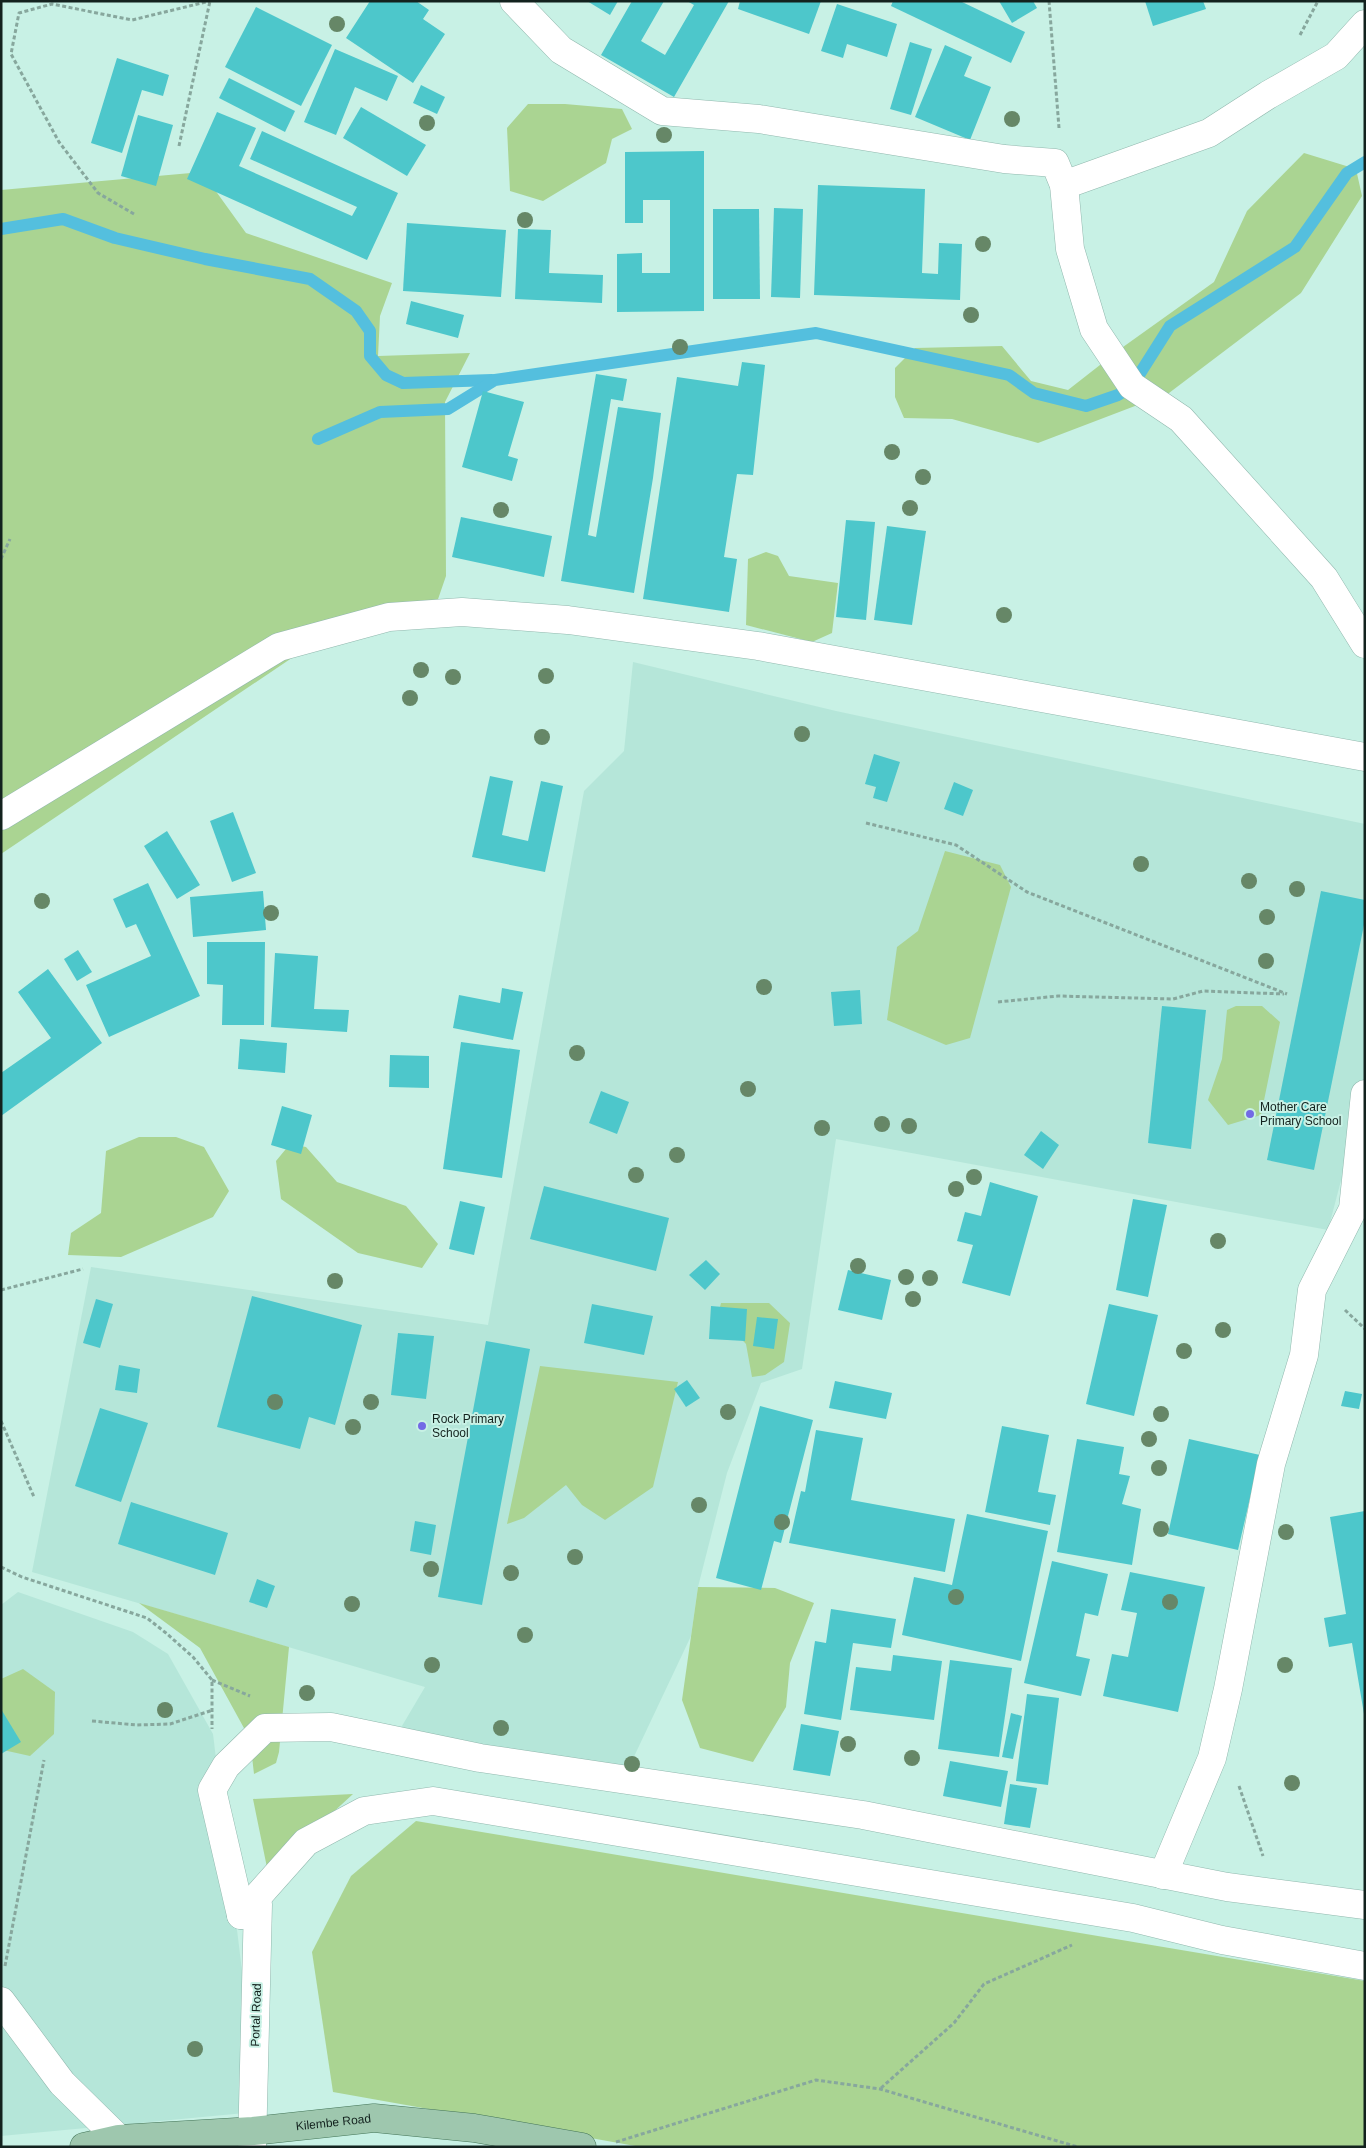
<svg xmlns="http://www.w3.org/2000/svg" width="1366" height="2148" font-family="Helvetica,sans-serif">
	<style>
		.built { fill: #b5e6d9 }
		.green { fill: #aad492 }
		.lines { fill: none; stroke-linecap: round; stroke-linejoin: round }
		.stream { stroke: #54bfde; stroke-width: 12 }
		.building { fill: #4dc7cb }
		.minor-casing { stroke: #91b8ae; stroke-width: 29 }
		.major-casing { stroke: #447558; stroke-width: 29 }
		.path { stroke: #87a79d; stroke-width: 3; stroke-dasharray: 4 2.5; stroke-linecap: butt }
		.minor { stroke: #fff; stroke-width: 28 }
		.major { stroke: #9ec7ae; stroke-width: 28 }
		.tree { fill: #668767 }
		.poi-dot { fill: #736ae5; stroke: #c8f1e5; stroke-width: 2 }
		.labels { text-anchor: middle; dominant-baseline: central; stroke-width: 4; stroke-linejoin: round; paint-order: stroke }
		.poi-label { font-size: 12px; fill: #13221e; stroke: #c8f1e5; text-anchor: start }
		.street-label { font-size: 12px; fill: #13221e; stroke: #c8f1e5 }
	</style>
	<rect width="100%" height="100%" fill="#c8f1e5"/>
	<g class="built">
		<path d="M633,662L836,711L1365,824V1089L1328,1230L836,1139L802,1369L761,1383L727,1473L698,1587L691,1636L622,1782L421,1761L386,1753L425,1687L32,1572L91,1267L488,1325L584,791L624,751Z"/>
		<path d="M18,1592L133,1632L168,1654L213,1734L258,2101L245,2113L1,2136V1605Z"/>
	</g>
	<g class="green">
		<path d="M528,104H565L622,109L632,129L612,139L606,163L543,201L510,191L507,128Z"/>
		<path d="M1304,153L1356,169L1362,196L1301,293L1169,393L1038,443L952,419L904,418L895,397V368L915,348L1002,346L1031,381L1068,390L1123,347L1214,282L1247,211Z"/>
		<path d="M202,172L246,233L392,283L380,316L378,356L470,353L445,402L446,576L436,605L354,616L1,854V190Z"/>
		<path d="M766,552L778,556L789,576L838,583L832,633L812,642L746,625L748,559Z"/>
		<path d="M945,851L1000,865L1011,887L970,1038L946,1045L887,1020L897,947L918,931Z"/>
		<path d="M1236,1006H1262L1280,1022L1261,1115L1228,1125L1208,1100L1222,1059L1227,1010Z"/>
		<path d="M139,1137H176L204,1147L229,1191L213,1217L121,1257L68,1255L71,1233L101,1213L106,1151Z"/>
		<path d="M290,1144L306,1147L337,1182L406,1206L438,1244L422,1268L358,1253L281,1199L276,1161Z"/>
		<path d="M721,1303H769L790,1323L784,1362L765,1375L752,1377L746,1344L718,1315Z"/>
		<path d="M540,1366L678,1382L653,1487L605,1520L582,1505L566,1485L524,1518L507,1524Z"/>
		<path d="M698,1587L775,1588L814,1603L790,1663L786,1707L753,1762L700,1748L682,1700Z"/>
		<path d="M139,1603L289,1647L279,1752L276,1763L254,1774L250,1739L200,1648Z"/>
		<path d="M23,1669L55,1692L54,1734L30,1756L3,1750L1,1745V1679Z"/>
		<path d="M353,1794L292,1850L272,1892L253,1799Z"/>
		<path d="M416,1821L1365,1981V2147H641L333,2092L312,1952L351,1876Z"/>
	</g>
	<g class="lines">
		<g class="stream">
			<path d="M1,229L63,219L115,238L205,259L310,279L356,311L370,331V356L386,375L403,383L492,380"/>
			<path d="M318,439L380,412L448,409L495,380L816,333L1009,375L1034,393L1086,406L1118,395L1132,386L1170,326L1295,247L1347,173L1365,162"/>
		</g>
	</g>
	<g class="building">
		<path d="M370,1H416L429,10L423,19L445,34L413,83L346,38Z"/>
		<path d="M587,1H618L610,15Z"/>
		<path d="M632,1H664L641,41L665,55L694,5L687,1H729L674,97L601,55Z"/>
		<path d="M740,1H821L809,34L738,9Z"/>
		<path d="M893,1H960L1025,32L1011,63L891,6Z"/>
		<path d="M999,1H1033L1037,8L1012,23Z"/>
		<path d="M1145,1H1203L1206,9L1153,26Z"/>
		<path d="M837,4L897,24L887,57L847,44L843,58L821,51Z"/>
		<path d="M256,7L332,45L301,106L225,67Z"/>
		<path d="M910,42L932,49L911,115L890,109Z"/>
		<path d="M945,45L972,57L964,76L991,87L970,140L915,117Z"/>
		<path d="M335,49L398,76L387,101L355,87L336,135L304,122Z"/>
		<path d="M117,58L169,75L163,96L142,90L122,153L91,143Z"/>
		<path d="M229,78L295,111L285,132L219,98Z"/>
		<path d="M421,85L445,97L437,114L413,103Z"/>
		<path d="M361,107L426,145L407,176L343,138Z"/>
		<path d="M217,112L256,128L239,166L352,216L357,207L250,159L262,131L398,193L367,260L187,179Z"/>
		<path d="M138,115L173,125L156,186L121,176Z"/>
		<path d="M704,151V311L617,312V254L642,253V273H670V200H643V223H625V152Z"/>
		<path d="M818,185L925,189L922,273L938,274L939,243L962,244L960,300L814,295Z"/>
		<path d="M774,208L803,209L800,298L771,297Z"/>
		<path d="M713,209H759L760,299H713Z"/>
		<path d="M407,223L506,230L501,297L403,291Z"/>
		<path d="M518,229L551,230L549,273L603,275L602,303L515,299Z"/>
		<path d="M411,301L464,315L458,338L406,324Z"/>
		<path d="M742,362L765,365L753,475L737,474L724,557L737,559L729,612L643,599L677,377L738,386Z"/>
		<path d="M596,374L627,379L623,401L611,399L588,535L596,537L618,407L661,413L653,478L634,593L561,581Z"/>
		<path d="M483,391L524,402L508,456L518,459L512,481L462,467Z"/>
		<path d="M461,517L552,536L544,577L452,557Z"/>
		<path d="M846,520L875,522L866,620L836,617Z"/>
		<path d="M887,526L926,531L912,625L874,620Z"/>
		<path d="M874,754L900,762L887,802L873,798L876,787L865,784Z"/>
		<path d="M490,776L513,781L502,835L528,841L541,781L563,786L545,872L472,857Z"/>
		<path d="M954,782L973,790L963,816L944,809Z"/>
		<path d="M233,812L256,873L232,882L210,821Z"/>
		<path d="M167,831L200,885L177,899L144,846Z"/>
		<path d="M148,883L200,996L109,1037L86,985L151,956L136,924L126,928L113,899Z"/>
		<path d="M263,891L266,930L193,937L190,897Z"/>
		<path d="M1321,891L1365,900V920L1314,1170L1267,1160Z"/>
		<path d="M207,942H265L264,1025H222L223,985L207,984Z"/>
		<path d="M78,950L92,972L77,981L64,959Z"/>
		<path d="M275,953L318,956L314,1009L349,1010L347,1032L271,1027Z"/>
		<path d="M48,969L102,1043L1,1116V1073L51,1038L18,992Z"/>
		<path d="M502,988L523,992L513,1040L453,1028L459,995L500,1003Z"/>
		<path d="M860,990L862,1024L834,1026L831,992Z"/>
		<path d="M1162,1006L1206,1010L1191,1149L1148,1143Z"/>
		<path d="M240,1039L287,1043L285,1073L238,1069Z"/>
		<path d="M461,1042L520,1050L502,1178L443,1169Z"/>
		<path d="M390,1055L429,1056V1088L389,1087Z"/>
		<path d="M601,1091L629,1102L617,1134L589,1123Z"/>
		<path d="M282,1106L312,1115L301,1154L271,1145Z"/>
		<path d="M1041,1131L1059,1145L1043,1169L1024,1155Z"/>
		<path d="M990,1182L1038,1196L1010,1296L962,1283L973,1245L957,1241L965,1212L981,1216Z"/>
		<path d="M544,1186L669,1218L656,1271L530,1239Z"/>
		<path d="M1133,1199L1167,1205L1148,1297L1116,1290Z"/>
		<path d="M460,1201L485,1207L474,1255L449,1249Z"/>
		<path d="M706,1260L720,1274L705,1290L689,1275Z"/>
		<path d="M848,1270L891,1280L882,1320L838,1310Z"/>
		<path d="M252,1296L362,1325L335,1425L309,1417L300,1449L217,1427Z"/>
		<path d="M96,1299L113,1304L100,1348L83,1343Z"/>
		<path d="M592,1304L653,1316L644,1355L584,1343Z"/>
		<path d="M1109,1304L1158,1315L1134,1416L1086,1404Z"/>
		<path d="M711,1306L747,1309L745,1341L709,1339Z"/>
		<path d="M757,1317L778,1319L774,1349L753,1346Z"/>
		<path d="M398,1333L434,1336L426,1399L391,1395Z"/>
		<path d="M486,1341L530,1349L482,1605L438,1597Z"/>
		<path d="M119,1365L140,1369L137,1393L115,1390Z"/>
		<path d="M687,1380L700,1398L686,1407L674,1389Z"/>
		<path d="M835,1381L892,1393L886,1419L829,1408Z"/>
		<path d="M1345,1391L1362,1394L1359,1409L1341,1406Z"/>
		<path d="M760,1406L813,1420L781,1543L774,1541L761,1590L716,1578Z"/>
		<path d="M100,1408L148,1423L121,1502L75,1486Z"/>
		<path d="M1002,1426L1049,1435L1038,1492L1056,1495L1050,1525L985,1512Z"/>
		<path d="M816,1430L863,1438L851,1500L955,1519L945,1572L789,1543L801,1491L805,1492Z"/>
		<path d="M1077,1439L1124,1447L1119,1474L1130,1476L1122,1504L1141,1509L1132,1565L1057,1552Z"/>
		<path d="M1189,1439L1260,1455L1238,1550L1168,1534Z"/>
		<path d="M131,1502L228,1533L215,1575L118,1544Z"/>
		<path d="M1365,1511V1714H1364L1352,1643L1329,1647L1324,1618L1346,1614L1330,1517Z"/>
		<path d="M967,1514L1048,1531L1021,1661L902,1635L914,1577L952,1585Z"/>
		<path d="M415,1521L436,1525L431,1555L410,1551Z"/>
		<path d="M1052,1561L1108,1574L1098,1616L1085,1613L1076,1656L1090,1659L1081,1696L1024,1683Z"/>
		<path d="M1130,1572L1205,1587L1178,1712L1103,1696L1112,1654L1128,1657L1137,1613L1121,1610Z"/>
		<path d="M257,1579L275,1586L267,1608L249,1602Z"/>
		<path d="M831,1609L896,1619L891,1648L853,1643L841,1720L804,1714L815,1641L826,1643Z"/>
		<path d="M893,1655L942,1661L934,1720L850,1710L856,1667L891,1671Z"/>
		<path d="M950,1660L1012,1668L999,1757L938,1749Z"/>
		<path d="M1027,1694L1059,1698L1048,1785L1016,1781Z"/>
		<path d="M1,1709L21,1742L1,1754Z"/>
		<path d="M1011,1713L1022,1716L1013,1759L1002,1757Z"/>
		<path d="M801,1724L839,1731L830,1776L793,1770Z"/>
		<path d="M950,1761L1008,1771L1001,1807L943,1796Z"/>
		<path d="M1010,1784L1037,1788L1030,1828L1004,1824Z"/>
	</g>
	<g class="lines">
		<g class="minor-casing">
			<g id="minor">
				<path d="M514,1L561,50L662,111L759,119L1004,159L1055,163L1064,185L1070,249L1094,329L1132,386L1181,419L1324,578L1365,644"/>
				<path d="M1064,185L1209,133L1268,95L1336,56L1365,24"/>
				<path d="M1,816L279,647L389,617L462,612L568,620L758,646L1365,757"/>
				<path d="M1163,1875L1212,1758L1228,1689L1271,1464L1304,1355L1312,1290L1353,1209L1365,1094"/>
				<path d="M245,1912L258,1904L252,2147"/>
				<path d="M241,1915L212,1790L226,1766L265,1728L331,1727L480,1758L863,1815L1227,1887L1365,1905"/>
				<path d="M241,1915L306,1842L364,1811L433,1801L1133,1918L1222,1940L1365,1966"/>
				<path d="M1,2001L62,2083L119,2139"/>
			</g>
		</g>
		<g class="major-casing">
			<g id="major">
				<path id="s1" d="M84,2147L119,2139L253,2131L374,2118L474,2128L582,2147"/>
			</g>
		</g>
		<g class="path">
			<path d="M1049,1L1059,128"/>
			<path d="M1300,35L1318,1"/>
			<path d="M179,146L210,1"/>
			<path d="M134,214L98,193L59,142L11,54L19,13L52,4L132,20L210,1"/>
			<path d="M1,559L10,539"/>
			<path d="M866,823L956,845L1027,892L1287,994"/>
			<path d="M998,1002L1058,996L1173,999L1203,991L1284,994"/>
			<path d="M1,1290L83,1269"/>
			<path d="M1345,1310L1365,1329"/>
			<path d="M1,1421L34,1497"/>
			<path d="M1,1567L22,1577L147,1618L166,1633L193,1657L212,1680V1729"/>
			<path d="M212,1680L250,1696"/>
			<path d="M92,1721L137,1725L170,1724L213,1710"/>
			<path d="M1239,1786L1263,1856"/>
			<path d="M5,1966L44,1760"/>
			<path d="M881,2088L954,2023L984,1984L1072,1945"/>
			<path d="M616,2142L816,2080L880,2089L1078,2147"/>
		</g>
		<use href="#minor" class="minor"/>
		<use href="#major" class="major"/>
	</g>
	<g class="tree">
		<circle cx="337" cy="24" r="8"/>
		<circle cx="1012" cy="119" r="8"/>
		<circle cx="427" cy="123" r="8"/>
		<circle cx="664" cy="135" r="8"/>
		<circle cx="525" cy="220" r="8"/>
		<circle cx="983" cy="244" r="8"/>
		<circle cx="971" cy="315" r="8"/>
		<circle cx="680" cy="347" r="8"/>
		<circle cx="892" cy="452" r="8"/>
		<circle cx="923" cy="477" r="8"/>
		<circle cx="910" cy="508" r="8"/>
		<circle cx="501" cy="510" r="8"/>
		<circle cx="1004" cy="615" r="8"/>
		<circle cx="421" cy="670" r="8"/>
		<circle cx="546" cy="676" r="8"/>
		<circle cx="453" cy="677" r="8"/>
		<circle cx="410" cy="698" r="8"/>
		<circle cx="802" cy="734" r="8"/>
		<circle cx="542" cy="737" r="8"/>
		<circle cx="1141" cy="864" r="8"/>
		<circle cx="1249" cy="881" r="8"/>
		<circle cx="1297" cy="889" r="8"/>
		<circle cx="42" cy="901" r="8"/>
		<circle cx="271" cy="913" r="8"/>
		<circle cx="1267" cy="917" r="8"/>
		<circle cx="1266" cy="961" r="8"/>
		<circle cx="764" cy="987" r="8"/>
		<circle cx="577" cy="1053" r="8"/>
		<circle cx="748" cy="1089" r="8"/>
		<circle cx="882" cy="1124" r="8"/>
		<circle cx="909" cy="1126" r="8"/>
		<circle cx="822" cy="1128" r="8"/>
		<circle cx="677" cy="1155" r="8"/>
		<circle cx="636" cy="1175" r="8"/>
		<circle cx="974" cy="1177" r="8"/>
		<circle cx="956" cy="1189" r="8"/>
		<circle cx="1218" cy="1241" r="8"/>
		<circle cx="858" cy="1266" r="8"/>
		<circle cx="906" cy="1277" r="8"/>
		<circle cx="930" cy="1278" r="8"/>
		<circle cx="335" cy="1281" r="8"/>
		<circle cx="913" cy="1299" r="8"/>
		<circle cx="1223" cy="1330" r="8"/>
		<circle cx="1184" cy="1351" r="8"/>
		<circle cx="275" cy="1402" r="8"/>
		<circle cx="371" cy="1402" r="8"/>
		<circle cx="728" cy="1412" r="8"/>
		<circle cx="1161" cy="1414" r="8"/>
		<circle cx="353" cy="1427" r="8"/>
		<circle cx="1149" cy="1439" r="8"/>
		<circle cx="1159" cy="1468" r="8"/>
		<circle cx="699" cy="1505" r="8"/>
		<circle cx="782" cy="1522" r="8"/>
		<circle cx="1161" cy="1529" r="8"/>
		<circle cx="1286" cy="1532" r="8"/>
		<circle cx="575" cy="1557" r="8"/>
		<circle cx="431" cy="1569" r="8"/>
		<circle cx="511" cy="1573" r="8"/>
		<circle cx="956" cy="1597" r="8"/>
		<circle cx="1170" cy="1602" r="8"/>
		<circle cx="352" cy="1604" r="8"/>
		<circle cx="525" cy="1635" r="8"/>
		<circle cx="432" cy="1665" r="8"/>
		<circle cx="1285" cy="1665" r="8"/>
		<circle cx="307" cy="1693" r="8"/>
		<circle cx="165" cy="1710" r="8"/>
		<circle cx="501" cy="1728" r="8"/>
		<circle cx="848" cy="1744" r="8"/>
		<circle cx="912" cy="1758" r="8"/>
		<circle cx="632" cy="1764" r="8"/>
		<circle cx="1292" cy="1783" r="8"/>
		<circle cx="195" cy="2049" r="8"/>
	</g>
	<g class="poi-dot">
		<circle cx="1250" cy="1114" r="5"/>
		<circle cx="422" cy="1426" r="5"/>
	</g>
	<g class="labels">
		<g class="poi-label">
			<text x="1260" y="1107">Mother Care<tspan x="1260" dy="14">Primary School</tspan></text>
			<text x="432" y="1419">Rock Primary<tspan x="432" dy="14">School</tspan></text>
		</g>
		<g class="street-label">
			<text transform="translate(256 2015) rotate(-88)">Portal Road</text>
			<text stroke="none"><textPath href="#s1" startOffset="251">Kilembe Road</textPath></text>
		</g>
	</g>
	<rect width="1366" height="2148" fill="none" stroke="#13221e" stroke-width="5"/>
</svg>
